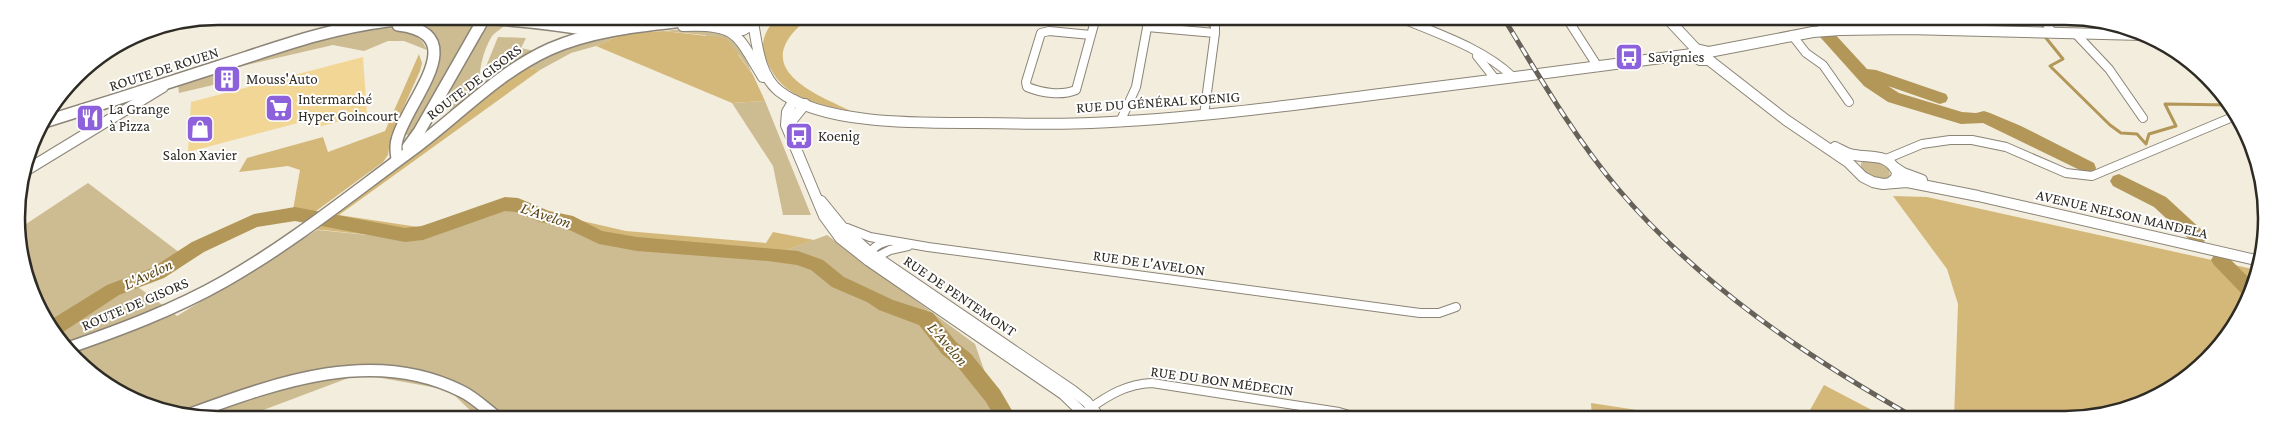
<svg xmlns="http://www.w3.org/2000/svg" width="2283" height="436" font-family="'Crimson Pro',serif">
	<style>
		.green { fill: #cdbb91 }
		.forest { fill: #d4b879 }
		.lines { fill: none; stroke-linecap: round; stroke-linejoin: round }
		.stream { stroke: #b29758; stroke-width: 3 }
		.river { fill: #b29758; fill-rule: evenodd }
		.building { fill: #f2d695 }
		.minor-casing { stroke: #8b8477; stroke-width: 10 }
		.tertiary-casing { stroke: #8b8477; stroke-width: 12 }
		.secondary-casing { stroke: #8b8477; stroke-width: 14 }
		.minor { stroke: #fff; stroke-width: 8 }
		.tertiary { stroke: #fff; stroke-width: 10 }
		.secondary { stroke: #fff; stroke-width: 11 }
		.rail-casing { stroke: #666259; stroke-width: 5 }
		.rail { stroke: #fff; stroke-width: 3; stroke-dasharray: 9; stroke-linecap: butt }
		.secondary-bridge-casing { stroke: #8b8477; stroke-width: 14; stroke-linecap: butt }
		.secondary-bridge { stroke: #fff; stroke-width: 11 }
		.labels { text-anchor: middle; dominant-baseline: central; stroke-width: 4; stroke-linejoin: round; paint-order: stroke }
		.poi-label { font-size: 15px; fill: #2e2b25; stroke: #fff; text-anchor: start }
		.street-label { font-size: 15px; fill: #2e2b25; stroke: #fff }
		.water-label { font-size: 16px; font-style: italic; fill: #584412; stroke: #fff }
		.rim { fill: none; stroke: #2e2b25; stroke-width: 2.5 }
	</style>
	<rect width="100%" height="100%" fill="#f3eddd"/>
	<g class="green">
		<path d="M434,22L476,24L412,136L404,134L438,57C441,40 432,34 420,24Z"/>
		<path d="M485,24H502L504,26C501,29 495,32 492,36C482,52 479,72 478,91L454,110L442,109L439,106Z"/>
		<path d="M386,28C407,29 417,29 427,50L404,41H388L364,51L333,45L229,69L213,85L179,93L178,85L304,42L352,32Z"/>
		<path d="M698,28C738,37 737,38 753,75L739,55L705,35L663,31Z"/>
		<path d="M623,34L596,46L571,53L540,70L525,67L565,46Z"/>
		<path d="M498,37L526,38L521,48L539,52L487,85L485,69Z"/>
		<path d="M765,101L811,215H783L773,166L732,103Z"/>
		<path d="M1868,158L1888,166L1890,176C1881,183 1866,177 1861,167V163Z"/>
		<path d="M88,183L180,253L134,284L177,316L317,230L421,240L509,208L616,243L770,256L827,235L975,344L1001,419L478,418L449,390L359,374L242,418H192L129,399L66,351L27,283L20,228Z"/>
	</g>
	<g class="forest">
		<path d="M779,17H810C748,65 805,90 851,111C812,103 777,97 764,53C760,40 768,25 779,17Z"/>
		<path d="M663,31L726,38L753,75L765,101L732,103L596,46L623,34Z"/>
		<path d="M419,54L422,63L420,71L391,135L388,155L383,162L312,214L293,210L300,170L288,166L239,172L247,158L323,137L328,152L385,131Z"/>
		<path d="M525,67L540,70L339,215L418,227L514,199L547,213L626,231L766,243L773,232L814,240L770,256L616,243L509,208L421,240L312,229Z"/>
		<path d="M1893,196L1927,197L2257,270L2246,307L2207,361L2142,404L2078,419H1954L1958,304L1947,269Z"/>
		<path d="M1824,385L1889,419H1805Z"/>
		<path d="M1591,403L1696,419H1592Z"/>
	</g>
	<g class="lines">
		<path class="stream" d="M2040,18L2046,38L2063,59L2050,66L2110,125L2121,133L2137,134L2146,144L2149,134L2176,126L2165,104L2230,105"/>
		<g class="river">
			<path d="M1803,18H1820L1867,69L1876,70L1946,94L1948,98L1946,102L1940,104L1888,86L1899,93L1962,112L1976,113L1984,111L1990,113L2021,126L2094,163L2096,168L2094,173L2088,174L1983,123L1961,124L1888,102L1864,86Z"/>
			<path d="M2119,174L2166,197L2204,232L2207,237L2204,242L2198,244L2192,242L2154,207L2113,186L2110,181L2113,176Z"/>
			<path d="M505,197L518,198L549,211L573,216L602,231L637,237L798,251L823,260L844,277L893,300L933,313L956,342L971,354L1000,390L1017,419H996L986,402L957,366L942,354L919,325L879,310L867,302L832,287L811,270L797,265L768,261L637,251L599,244L563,227L540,222L516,212L505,211L423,240L405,242L295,221L257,227L204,252L164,278L119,295L60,334L57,335L49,321L107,285L152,268L192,242L254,214L295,207L405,228L422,226Z"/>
			<path d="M2220,253L2226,255L2253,282L2248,299L2245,297L2214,265L2211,260L2214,255Z"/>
		</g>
	</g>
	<path class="building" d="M363,57L367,114L318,127L317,118L188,152L191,102Z"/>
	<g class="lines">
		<g class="minor-casing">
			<g id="minor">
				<path d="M1398,17C1436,33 1483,48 1513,77"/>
				<path d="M1566,17L1598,67"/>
				<path d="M1816,18L1827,30"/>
				<path d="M2044,18L2052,33"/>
				<path d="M1147,27L1215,33V25L1210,21L1161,17"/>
				<path d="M2075,33L2109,69L2143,118"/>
				<path d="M1091,35L1049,31L1041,33L1026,82L1027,87C1042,93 1061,96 1076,90L1096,17"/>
				<path d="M1792,35L1806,53L1823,65L1849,102"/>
				<path d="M1477,56L1496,80"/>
				<path d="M1204,115L1215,33"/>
				<path d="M1120,122L1136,87L1149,17"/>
				<path d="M1886,159L1922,144L1950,140H1972L2006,147L2066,173L2092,176L2235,116"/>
				<path d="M847,228L870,237L928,247L1420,313H1439L1456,307"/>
				<path d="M889,241C878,244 869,248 869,261L890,250L908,246"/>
				<path d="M1088,410C1108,395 1127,384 1152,383L1339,412L1363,419"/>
			</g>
		</g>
		<g class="tertiary-casing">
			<g id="tertiary">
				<path d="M752,17C757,41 758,74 779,91C822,125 922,123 976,123C1014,123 1053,125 1091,123C1185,119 1279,107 1372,95C1479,82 1585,68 1692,54"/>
				<path d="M1667,18L1696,49"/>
				<path d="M683,26C738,23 737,35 763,77"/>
				<path d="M728,30H743L754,23"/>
				<path d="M1696,49L1709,52L1813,32L1840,30L1908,29L2143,35"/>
				<path d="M1692,54L1700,60H1709"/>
				<path d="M1709,60L1786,120L1848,162L1863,177L1873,182L1883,184L1907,182L1978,196L2260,261"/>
				<path d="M794,100L787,112L786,125L824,216L840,238L869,261L1063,394L1089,419"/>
				<path d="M790,131L792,120L805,104"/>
				<path d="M1835,147C1841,150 1847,154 1854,155C1872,158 1887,153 1897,172L1896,178L1890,183"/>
				<path d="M1894,167L1903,173L1922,180"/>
				<path d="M25,171L163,87"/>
				<path d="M821,201L843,228L869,252L1073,391L1087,402L1101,419"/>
			</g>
		</g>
		<g class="secondary-casing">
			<g id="secondary">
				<path d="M580,22H626"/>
				<path d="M338,23L360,16"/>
				<path d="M44,122C102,104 159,86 217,67C273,49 329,28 388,21C460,13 531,20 602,32"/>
				<path d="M408,147L419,132L479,27"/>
				<path d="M397,159C396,153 395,146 397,140C406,102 475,34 398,25"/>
				<path d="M65,349C120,330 174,310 225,281C292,243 353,193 416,147C460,114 499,72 550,49C602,26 661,25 716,17"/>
				<path d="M185,416C273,384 371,346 461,391C474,397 486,409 498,418"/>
			</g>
		</g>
		<use href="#minor" class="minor"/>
		<use href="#tertiary" class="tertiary"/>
		<use href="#secondary" class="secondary"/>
		<g class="rail-casing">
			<path id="rail" d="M1503,17C1539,76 1574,137 1619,190C1701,286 1807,357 1917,419"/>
		</g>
		<use href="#rail" class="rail"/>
		<g class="secondary-bridge-casing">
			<path id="secondary-bridge" d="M479,27L485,16"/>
		</g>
		<use href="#secondary-bridge" class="secondary-bridge"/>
	</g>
	<defs>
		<g id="bus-square" transform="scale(1.4375)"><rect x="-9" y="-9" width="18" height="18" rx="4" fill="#8d61db" stroke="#fff"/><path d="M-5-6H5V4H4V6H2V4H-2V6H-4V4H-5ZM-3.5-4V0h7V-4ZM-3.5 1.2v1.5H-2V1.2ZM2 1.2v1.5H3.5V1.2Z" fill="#fff"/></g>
		<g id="building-square" transform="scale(1.4375)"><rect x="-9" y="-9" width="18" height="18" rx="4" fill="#8d61db" stroke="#fff"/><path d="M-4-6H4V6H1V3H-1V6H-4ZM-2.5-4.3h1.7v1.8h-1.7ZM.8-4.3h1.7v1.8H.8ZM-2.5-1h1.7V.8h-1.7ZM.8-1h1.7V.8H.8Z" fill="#fff"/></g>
		<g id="supermarket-square" transform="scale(1.4375)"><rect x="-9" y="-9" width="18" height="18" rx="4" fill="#8d61db" stroke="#fff"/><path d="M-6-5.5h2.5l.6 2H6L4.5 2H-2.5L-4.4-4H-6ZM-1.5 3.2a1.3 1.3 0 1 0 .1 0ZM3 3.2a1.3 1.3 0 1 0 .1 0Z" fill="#fff"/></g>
		<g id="restaurant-square" transform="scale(1.4375)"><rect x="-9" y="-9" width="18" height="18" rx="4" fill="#8d61db" stroke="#fff"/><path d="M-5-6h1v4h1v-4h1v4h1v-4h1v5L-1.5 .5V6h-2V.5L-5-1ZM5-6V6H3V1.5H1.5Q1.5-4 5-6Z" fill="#fff"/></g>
		<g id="shop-square" transform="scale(1.4375)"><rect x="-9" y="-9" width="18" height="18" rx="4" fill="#8d61db" stroke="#fff"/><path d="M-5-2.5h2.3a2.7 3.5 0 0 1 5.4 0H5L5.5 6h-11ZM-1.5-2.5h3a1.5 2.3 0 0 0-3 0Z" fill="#fff"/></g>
	</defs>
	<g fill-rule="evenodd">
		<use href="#bus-square" x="1629" y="57"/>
		<use href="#building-square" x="227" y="79"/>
		<use href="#supermarket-square" x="279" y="108"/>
		<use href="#restaurant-square" x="90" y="118"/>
		<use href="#shop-square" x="200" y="129"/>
		<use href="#bus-square" x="799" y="136"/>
	</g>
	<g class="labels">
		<g class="poi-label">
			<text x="1648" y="57">Savignies</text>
			<text x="246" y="79">Mouss'Auto</text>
			<text x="298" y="99">Intermarché<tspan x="298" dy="17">Hyper Goincourt</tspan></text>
			<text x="109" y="109">La Grange<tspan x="109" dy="17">à Pizza</tspan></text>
			<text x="818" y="136">Koenig</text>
			<text x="200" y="155" text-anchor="middle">Salon Xavier</text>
		</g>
		<g class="street-label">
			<text transform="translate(164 69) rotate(-18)">ROUTE DE ROUEN</text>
			<text transform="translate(474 82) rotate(-37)">ROUTE DE GISORS</text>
			<text transform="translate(1158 102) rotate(-4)">RUE DU GÉNÉRAL KOENIG</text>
			<text transform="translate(2122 214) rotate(13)">AVENUE NELSON MANDELA</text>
			<text transform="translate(1149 263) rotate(8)">RUE DE L'AVELON</text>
			<text transform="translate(960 296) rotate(34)">RUE DE PENTEMONT</text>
			<text transform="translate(135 304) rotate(-23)">ROUTE DE GISORS</text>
			<text transform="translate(1222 381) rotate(8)">RUE DU BON MÉDECIN</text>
		</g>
		<g class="water-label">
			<text transform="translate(546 215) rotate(18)">L'Avelon</text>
			<text transform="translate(148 274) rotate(-25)">L'Avelon</text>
			<text transform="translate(948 344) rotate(49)">L'Avelon</text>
		</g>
	</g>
	<path d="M0 0H2283V436H0ZM218 25H2065A193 193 0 0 1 2258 218V218A193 193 0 0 1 2065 411H218A193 193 0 0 1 25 218V218A193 193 0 0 1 218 25Z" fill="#fff" fill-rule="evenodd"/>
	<path class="rim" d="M218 25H2065A193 193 0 0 1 2258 218V218A193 193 0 0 1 2065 411H218A193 193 0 0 1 25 218V218A193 193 0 0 1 218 25Z"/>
</svg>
